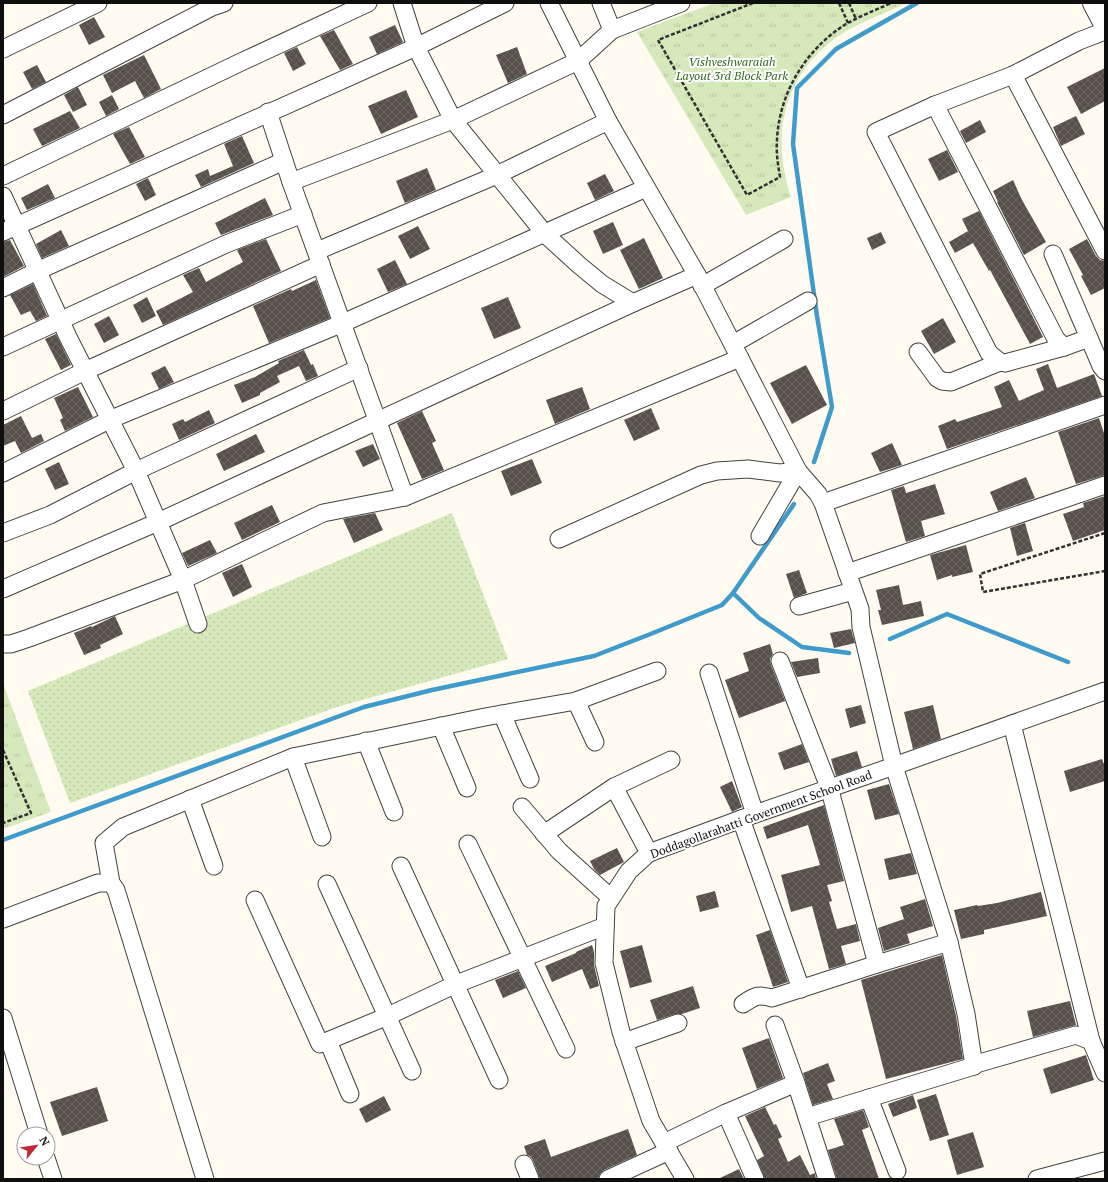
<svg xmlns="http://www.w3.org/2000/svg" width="1108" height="1182" font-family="'PT Serif',serif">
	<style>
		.grass { fill: url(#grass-dots) }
		.park { fill: url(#park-tufts) }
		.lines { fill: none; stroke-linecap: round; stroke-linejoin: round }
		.stream { stroke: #3f9bcb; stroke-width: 4.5 }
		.building { fill: url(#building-cross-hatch) }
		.minor-casing { stroke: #424242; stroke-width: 19 }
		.tertiary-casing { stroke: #424242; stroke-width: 24 }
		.path { stroke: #313131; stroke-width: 2.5; stroke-dasharray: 4 2; stroke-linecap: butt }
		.minor { stroke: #fff; stroke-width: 17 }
		.tertiary { stroke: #fff; stroke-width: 22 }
		.labels { text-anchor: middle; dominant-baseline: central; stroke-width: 4; stroke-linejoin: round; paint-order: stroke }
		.park-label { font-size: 12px; font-style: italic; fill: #326620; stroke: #fff }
		.street-label { font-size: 12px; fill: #0f0f0f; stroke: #fff }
	</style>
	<defs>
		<pattern id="grass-dots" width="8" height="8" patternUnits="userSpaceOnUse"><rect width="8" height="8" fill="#d5e9bb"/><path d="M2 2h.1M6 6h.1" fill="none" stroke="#b6c7a0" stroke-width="1.8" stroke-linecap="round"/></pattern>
		<pattern id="park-tufts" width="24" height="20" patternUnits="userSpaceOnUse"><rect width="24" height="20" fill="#d5e9bb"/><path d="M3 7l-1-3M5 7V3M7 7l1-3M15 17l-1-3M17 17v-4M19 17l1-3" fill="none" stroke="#b6c7a0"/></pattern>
		<pattern id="building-cross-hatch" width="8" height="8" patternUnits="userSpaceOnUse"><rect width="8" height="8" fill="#58504b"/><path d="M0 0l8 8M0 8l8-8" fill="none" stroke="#6b6561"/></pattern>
	</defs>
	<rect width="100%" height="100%" fill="#fffbf1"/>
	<path class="grass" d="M452,513L508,659L337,707L70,803L28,691Z"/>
	<g class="park">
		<path d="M714,3H907C883,14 854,24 833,40C782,79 771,138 791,197L746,215L637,32Z"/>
		<path d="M3,683L51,812L3,829Z"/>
	</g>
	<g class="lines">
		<g class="stream">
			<path d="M814,462L832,407L817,316L793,144L797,88L836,49L917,3"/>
			<path d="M733,593L759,618L802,647L849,653"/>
			<path d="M890,639L947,614L1068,662"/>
			<path d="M3,840L364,707L432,690L594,656L648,635L722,605L733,593L794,504"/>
		</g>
	</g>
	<g class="building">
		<path d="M94,17L105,37L89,45L79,25Z"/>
		<path d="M395,25L403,42L377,54L369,37Z"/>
		<path d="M334,30L353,64L340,70L320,36Z"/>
		<path d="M297,47L306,64L293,71L284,53Z"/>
		<path d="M517,47L527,74L508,83L496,55Z"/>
		<path d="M144,55L161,89L144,98L135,81L112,93L103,75Z"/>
		<path d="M37,65L46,82L32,89L23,72Z"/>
		<path d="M1105,68V101L1081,114L1067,87Z"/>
		<path d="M78,87L87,105L73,112L64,95Z"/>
		<path d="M406,90L418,117L381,134L368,106Z"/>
		<path d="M112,95L119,109L106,116L99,102Z"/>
		<path d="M70,111L80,128L42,146L33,129Z"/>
		<path d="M1076,116L1085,134L1061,146L1053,127Z"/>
		<path d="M980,120L986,132L966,143L960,131Z"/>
		<path d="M129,127L145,157L130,164L113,134Z"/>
		<path d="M242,136L254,163L201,187L195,175L208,169L210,176L233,166L224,144Z"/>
		<path d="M947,150L958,172L939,181L928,159Z"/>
		<path d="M427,168L436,190L405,203L396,181Z"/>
		<path d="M605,174L614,191L595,200L587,183Z"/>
		<path d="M148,178L156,195L145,201L136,184Z"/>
		<path d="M1013,180L1022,200L1046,242L1024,255L997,202H998L993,191Z"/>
		<path d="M48,184L55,198L27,210L21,198Z"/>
		<path d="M265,198L273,215L221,235L215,223Z"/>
		<path d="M979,211L1043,337L1030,344L990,270L989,271L973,243L955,253L949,242L968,231L962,219Z"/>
		<path d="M613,222L623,245L603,254L593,231Z"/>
		<path d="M418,226L430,249L410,259L398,236Z"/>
		<path d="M61,230L69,246L42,258L36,244Z"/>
		<path d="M881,232L886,243L872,250L867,238Z"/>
		<path d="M644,238L663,278L639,289L620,250Z"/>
		<path d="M266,239L281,271L163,325L156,311L193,292L183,275L199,268L206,282L243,262L237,250Z"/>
		<path d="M1087,239L1096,256L1100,260L1105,261V288L1091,295L1081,276L1083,275L1069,249Z"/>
		<path d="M10,240L24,266L3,277V242Z"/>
		<path d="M395,260L407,284L388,292L377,269Z"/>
		<path d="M316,280L330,318L269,343L253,306L291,289L292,291Z"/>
		<path d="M33,284L47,316L36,321L30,311L21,315L10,295Z"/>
		<path d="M147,297L156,316L142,323L133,305Z"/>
		<path d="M508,297L521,328L494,339L481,308Z"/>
		<path d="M109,316L119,335L104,343L94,324Z"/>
		<path d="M943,318L956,342L934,354L921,331Z"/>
		<path d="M56,334L71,365L61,370L45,339Z"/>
		<path d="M304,350L311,365L313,364L318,376L306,381L299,366L277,376L280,382L260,393V395L242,403L234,385L255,377L279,363L278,361Z"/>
		<path d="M1048,364L1057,388L1094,374L1102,396L947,449L938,426L955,419L957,422L1002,407L994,387L1009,380L1019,401L1044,390L1036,369Z"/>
		<path d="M806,365L827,405L792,424L770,383Z"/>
		<path d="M165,366L174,382L159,389L151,373Z"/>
		<path d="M78,387L93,417L65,431L60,420L63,418L54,398Z"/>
		<path d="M582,387L590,409L555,424L546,400Z"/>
		<path d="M651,408L660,429L634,441L624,420Z"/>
		<path d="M209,410L215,423L179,440L172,424L183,419L185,422Z"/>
		<path d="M422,411L436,441L432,443L444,470L422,479L397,423Z"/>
		<path d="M21,416L32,438L41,434L44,441L21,453L15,441L3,446V425Z"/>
		<path d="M1099,418L1105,436V475L1076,484L1058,432Z"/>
		<path d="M256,434L265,452L224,471L216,454Z"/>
		<path d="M892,443L902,465L880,472L871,453Z"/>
		<path d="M373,444L380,459L363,467L355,451Z"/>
		<path d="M532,459L542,483L511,496L501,471Z"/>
		<path d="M59,462L69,484L55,490L45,469Z"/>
		<path d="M1026,477L1035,498L998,511L990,492Z"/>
		<path d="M935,484L945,514L921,521L925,536L906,542L891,490L904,486L906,493Z"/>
		<path d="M1105,496V530L1073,541L1063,514L1084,507L1083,503Z"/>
		<path d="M272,505L280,522L242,540L234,523Z"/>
		<path d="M375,513L383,530L354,543L343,519Z"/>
		<path d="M1025,523L1033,551L1017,556L1010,528Z"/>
		<path d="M210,540L217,553L188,566L182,553Z"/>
		<path d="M966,545L973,572L952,577V575L937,580L930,555Z"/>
		<path d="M242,564L252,587L233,597L222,573Z"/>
		<path d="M799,570L807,593L794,598L786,574Z"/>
		<path d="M899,585L903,605L921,601L924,616L882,625L878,610H881L876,590Z"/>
		<path d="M115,616L123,634L100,645L101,648L84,655L74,633L91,626L92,627Z"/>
		<path d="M851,629L855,643L834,648L830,633Z"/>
		<path d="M770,644L773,654L770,659L771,665L785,701L739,718L725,680L749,671L743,653Z"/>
		<path d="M818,658L820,673L797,677L791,662Z"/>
		<path d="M861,705L866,723L850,728L845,709Z"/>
		<path d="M933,705L941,739L913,749L904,712Z"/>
		<path d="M802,744L809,762L784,770L778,753Z"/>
		<path d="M857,751L862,767L836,776L831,759Z"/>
		<path d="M1102,759L1105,767V781L1070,792L1064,771Z"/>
		<path d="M732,781L742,807L732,812L720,787Z"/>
		<path d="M889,784L899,814L875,820L867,790Z"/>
		<path d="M824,805L844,881L827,885L832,901L829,902L837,929L856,924L860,941L841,946L846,964L829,969L812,906L791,912L781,875L820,865L808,825L767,839L763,827Z"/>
		<path d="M617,848L624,862L600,875L594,869L590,861Z"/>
		<path d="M911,853L917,874L889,880L884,859Z"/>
		<path d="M715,891L719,907L700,912L696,896Z"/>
		<path d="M1041,892L1047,916L984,930V934L961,939L954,910L977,905L978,906L997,903Z"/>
		<path d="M925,899L933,926L907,934L910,943L884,951L878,928L904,919L900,907Z"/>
		<path d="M770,930L788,982L773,987L756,935Z"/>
		<path d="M592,945L594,952V965L599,986L590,989L582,969L552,982L545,966L576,953V952Z"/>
		<path d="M642,945L652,982L630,988L620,951Z"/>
		<path d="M942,955L956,1016L963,1059L886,1079L861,980Z"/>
		<path d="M518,971L526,988L503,998L495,980Z"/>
		<path d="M693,986L700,1008L682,1014H675L657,1020L650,1000Z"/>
		<path d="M1070,1001L1076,1025L1033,1037L1027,1011Z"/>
		<path d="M769,1038L783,1078L757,1089L742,1048Z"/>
		<path d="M1086,1055L1094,1080L1051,1094L1043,1069Z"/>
		<path d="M828,1063L835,1081L827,1084L833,1099L813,1105L803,1073Z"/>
		<path d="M97,1087L108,1121L62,1136L50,1102Z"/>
		<path d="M936,1094L949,1135L930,1141L917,1100Z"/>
		<path d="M913,1095L917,1108L893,1117L888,1104Z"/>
		<path d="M384,1096L391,1110L366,1123L359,1109Z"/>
		<path d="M765,1107L774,1125L776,1124L782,1137L778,1139L788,1162L800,1155L810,1175L815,1173L816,1179H765L757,1160L764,1156L745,1116Z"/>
		<path d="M863,1110L869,1127L862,1130L879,1179H837L828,1150L844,1145L834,1119Z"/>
		<path d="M628,1129L637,1155L604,1170L600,1174L598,1179H540L533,1160L530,1156L527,1155L524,1146L545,1139L551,1157Z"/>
		<path d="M973,1132L984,1167L957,1175L947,1140Z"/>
		<path d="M739,1169L744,1179H718Z"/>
	</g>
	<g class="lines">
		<g class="minor-casing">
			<g id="minor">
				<path d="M402,3L416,47L453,120L545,234L579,265L602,284L633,303"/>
				<path d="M549,3L608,121L697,275"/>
				<path d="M601,3L612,30L681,3"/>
				<path d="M3,49L98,3"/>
				<path d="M1013,75L1105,251"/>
				<path d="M935,105L1056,339L1064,347L1089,338"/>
				<path d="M268,112L291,182L405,497"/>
				<path d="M3,115L212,7L224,3"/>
				<path d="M3,176L239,63L368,3"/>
				<path d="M291,182L453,120L578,61L612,30"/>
				<path d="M3,196L68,337L136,471L183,580L323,513L405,497L740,358"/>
				<path d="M3,232L416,47L505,3"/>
				<path d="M317,251L497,175L608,121"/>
				<path d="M1053,254L1101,366L1105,371"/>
				<path d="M702,286L784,239"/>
				<path d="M3,288L37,271L284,161"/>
				<path d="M733,344L808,301"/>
				<path d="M3,347L226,244L303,214"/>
				<path d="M1064,347L1005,363L1000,362L989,353L876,132L935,105L1013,75L1079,41L1105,31"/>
				<path d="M918,352L937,378L942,381L951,382L1000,362"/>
				<path d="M3,411L85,371L321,264"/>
				<path d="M3,473L109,420L343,323L646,188"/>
				<path d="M823,503L1105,405"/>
				<path d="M3,533L50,515L136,471L359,368"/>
				<path d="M760,536L798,471"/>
				<path d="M559,539L701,475L717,471L748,469L780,473L798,471"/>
				<path d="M847,573L1105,485"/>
				<path d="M3,589L158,522L633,303L697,275L798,471L818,494L823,503L860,609L861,627L894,766L949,942L966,1014L974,1066L976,1064L1076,1035L1091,1041L1105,1073"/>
				<path d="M799,606L853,591"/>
				<path d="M3,644H11L29,638L183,580L198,624"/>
				<path d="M780,661L829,787L877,964"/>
				<path d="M709,673L755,814"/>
				<path d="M576,701L595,742"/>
				<path d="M502,714L530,779"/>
				<path d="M1012,724L1091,1041"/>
				<path d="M441,726L467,788"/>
				<path d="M366,741L394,812"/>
				<path d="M293,757L322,837"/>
				<path d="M614,787L649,853"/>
				<path d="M190,799L214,866"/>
				<path d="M522,807L559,851L611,898"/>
				<path d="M741,819L801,989"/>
				<path d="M544,834L614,787L671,760"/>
				<path d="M468,844L566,1049"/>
				<path d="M401,866L499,1080"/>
				<path d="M111,883L104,843L123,827L293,757L485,717L576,701L657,671"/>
				<path d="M327,884L412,1071"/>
				<path d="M255,900L320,1044L388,1016L454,985L605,926"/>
				<path d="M3,919L98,883H111L116,890L205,1179"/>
				<path d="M743,1004C755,996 757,994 772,998L877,964L949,942"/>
				<path d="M3,1018L39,1134"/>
				<path d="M775,1025L796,1083L827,1179"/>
				<path d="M328,1041L350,1094"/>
				<path d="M624,1042L678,1023"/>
				<path d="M869,1098L897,1171"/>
				<path d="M726,1113L796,1083"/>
				<path d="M807,1117L974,1066"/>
				<path d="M664,1143L726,1113L755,1179"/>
				<path d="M46,1158L53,1179"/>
				<path d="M524,1164L530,1179"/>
				<path d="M608,1179L669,1151"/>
				<path d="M685,1179L651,1121L621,1032L604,963L606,906L629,871L649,853L755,814L894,766L1105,691"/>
				<path d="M1037,1179L1105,1161"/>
			</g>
		</g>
		<g class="tertiary-casing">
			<path id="tertiary" d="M1094,3L1105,24"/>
		</g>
		<g class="path">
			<path d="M753,3L658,40L747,195L780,177C778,165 776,153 777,140C779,93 806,49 846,24C860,16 876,10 891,3"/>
			<path d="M839,3L848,23"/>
			<path d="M849,3L856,19"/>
			<path d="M1105,533L980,574L983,592L1105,571"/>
			<path d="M3,750L31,813L3,823"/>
		</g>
		<use href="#minor" class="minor"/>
		<use href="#tertiary" class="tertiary"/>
	</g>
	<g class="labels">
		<g class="park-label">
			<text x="732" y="61">Vishveshwaraiah<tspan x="732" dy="14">Layout 3rd Block Park</tspan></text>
		</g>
		<g class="street-label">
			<text transform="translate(761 814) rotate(-20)">Doddagollarahatti Government School Road</text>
		</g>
	</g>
	<rect width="1108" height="1182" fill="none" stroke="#0f0f0f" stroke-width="8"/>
	<g transform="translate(36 1146) rotate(60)"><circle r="19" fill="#ffffff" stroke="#9f9f9f"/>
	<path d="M0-3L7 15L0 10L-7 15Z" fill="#be2838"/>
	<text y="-6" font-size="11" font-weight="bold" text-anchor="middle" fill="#0f0f0f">N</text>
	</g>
</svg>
